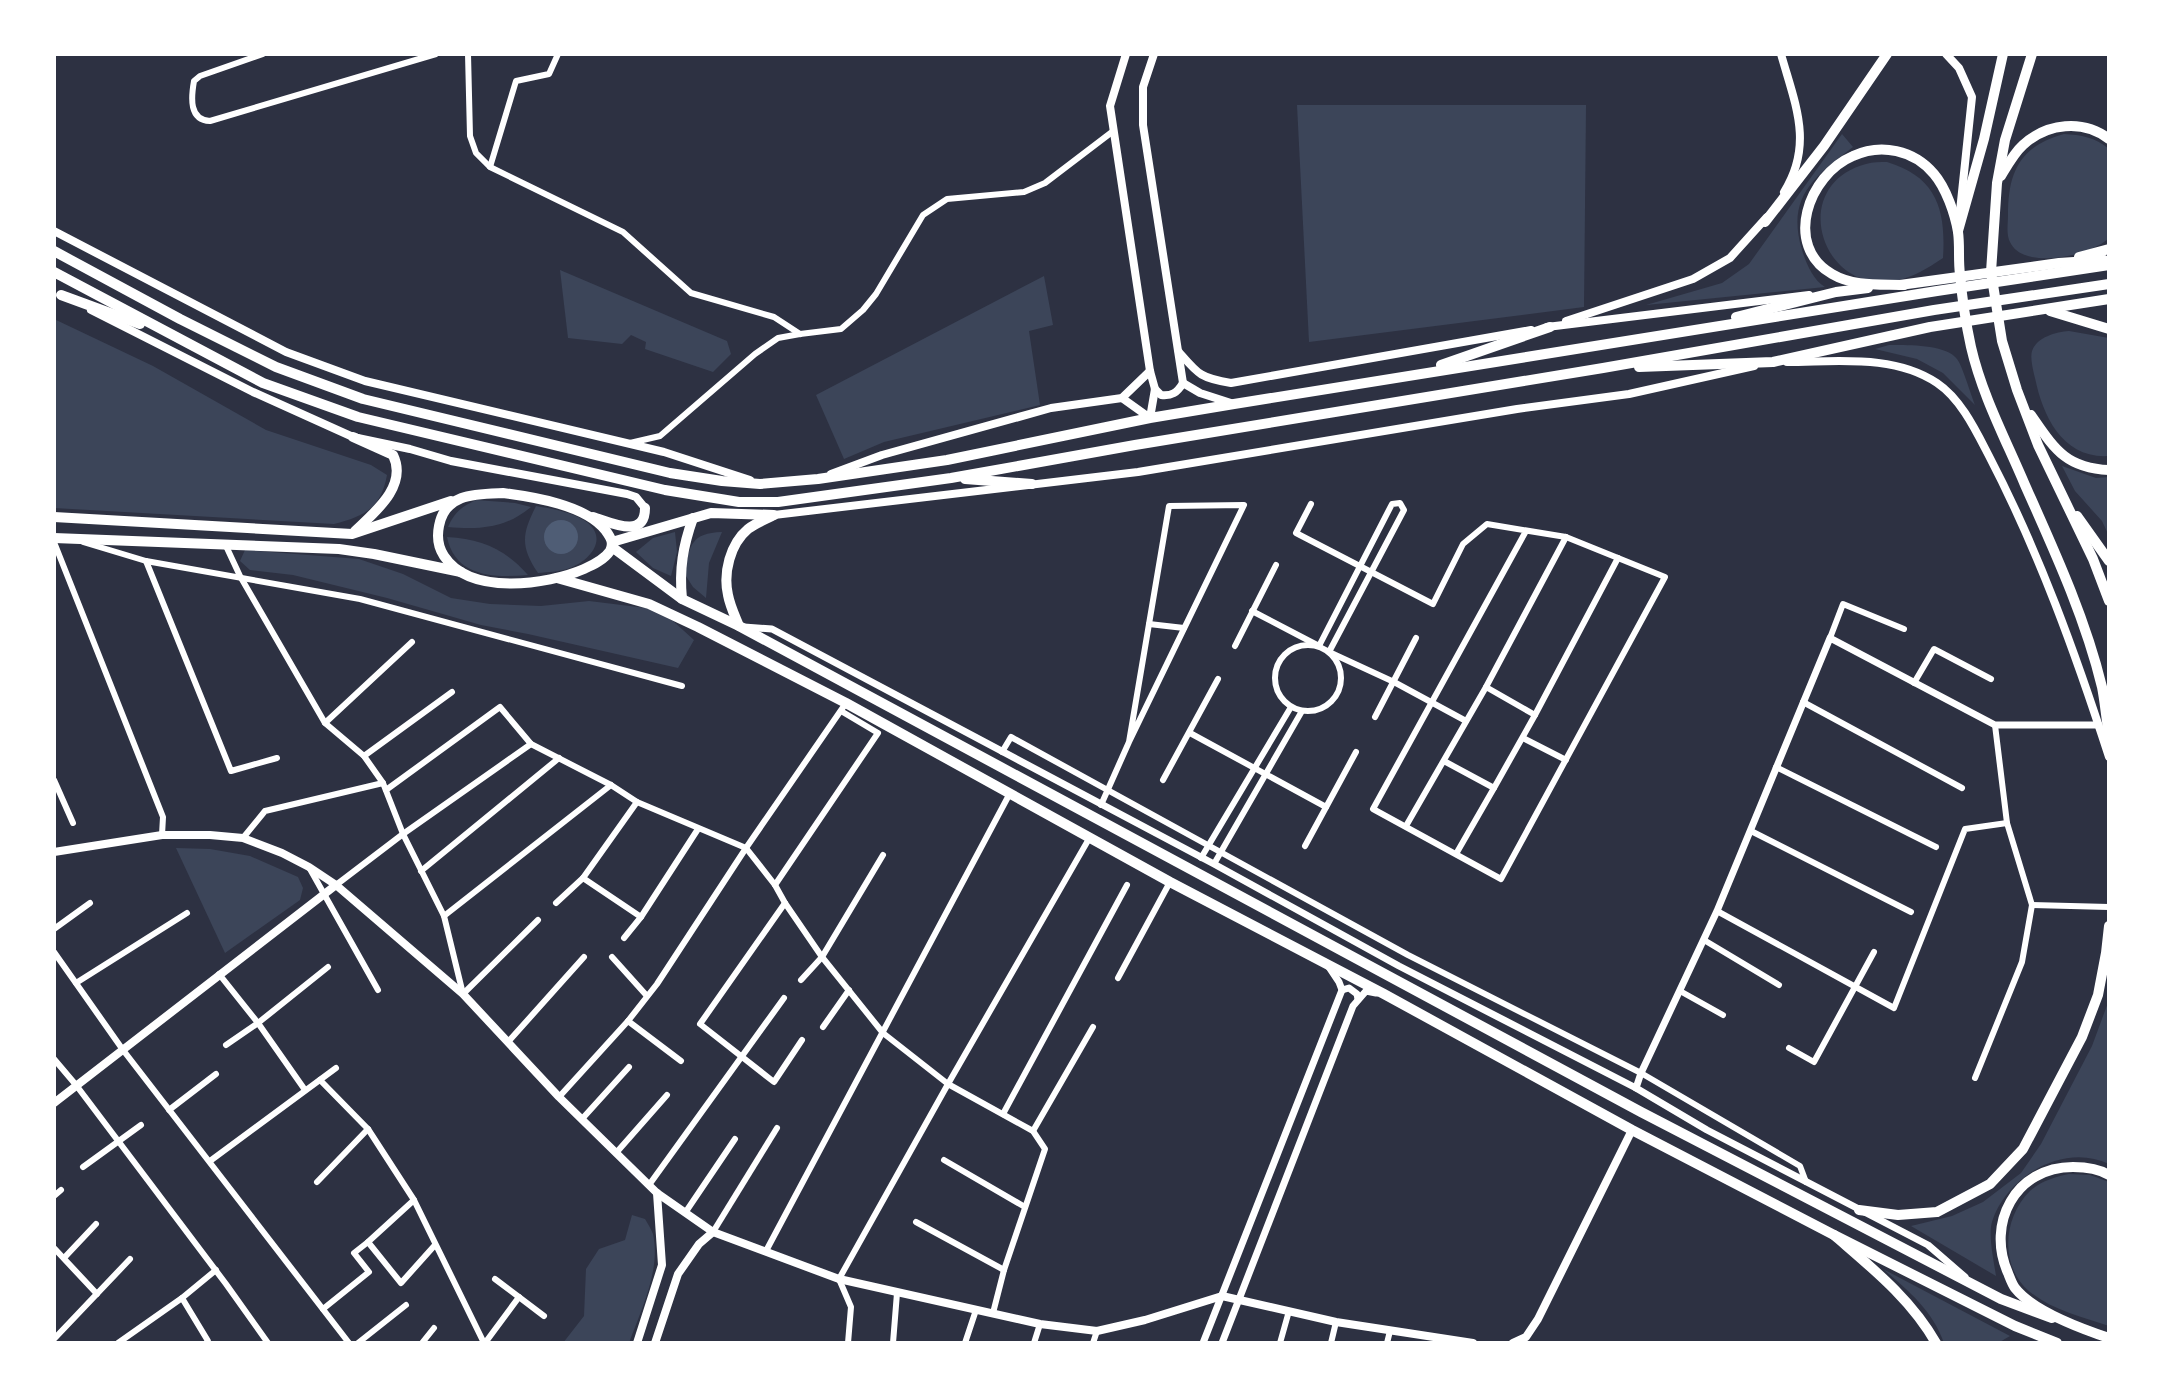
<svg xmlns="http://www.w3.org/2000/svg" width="2163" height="1397" font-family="Roboto,sans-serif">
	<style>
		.green { fill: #3c4559 }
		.water { fill: #4f5d75 }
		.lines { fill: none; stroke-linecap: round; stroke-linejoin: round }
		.minor { stroke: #fff; stroke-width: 6 }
		.tertiary { stroke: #fff; stroke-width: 7 }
		.secondary { stroke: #fff; stroke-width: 8 }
		.primary { stroke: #fff; stroke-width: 10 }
		.trunk { stroke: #fff; stroke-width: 10 }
	</style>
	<rect width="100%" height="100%" fill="#2d3142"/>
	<g class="green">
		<path d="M1297,105H1586L1584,307L1309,342Z"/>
		<path d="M1842,134L1853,147C1814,177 1786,197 1802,250C1806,263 1813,280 1825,287L1646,305L1722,283L1749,264Z"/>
		<path d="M2064,134C2081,135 2095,137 2109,149V238C2091,256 2023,271 2010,242C2006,235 2008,223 2008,215C2008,172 2020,146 2064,134Z"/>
		<path d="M1887,162C1937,177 1946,210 1943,258C1935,263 1928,268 1920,272C1828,319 1779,187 1866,164C1873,162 1880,162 1887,162Z"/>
		<path d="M560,270L727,341L731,354L713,372L645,349L646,342L631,335L622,344L568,338Z"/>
		<path d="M1044,276L1053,325L1029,331L1040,405L884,442L844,459L816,395Z"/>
		<path d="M54,319L153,366L266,430L371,465L387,475C381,508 365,516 334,524L54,508Z"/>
		<path d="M2069,331L2109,338V456C2063,459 2043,417 2035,378C2033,370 2030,358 2032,351C2037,337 2056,332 2069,331Z"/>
		<path d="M1889,345C1906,345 1946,344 1957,359C1962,365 1971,395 1975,405L1943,373L1917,359L1875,349Z"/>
		<path d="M2062,466L2096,478L2109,477V536L2102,521L2075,491Z"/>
		<path d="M476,500L515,503L531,507C506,528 480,530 448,527C454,513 461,507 476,500Z"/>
		<path d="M536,506C553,509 574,512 588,523C608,540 589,561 570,568C560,572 548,572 538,573C520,546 522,534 536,506Z"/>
		<path d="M675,532L677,552L671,576L653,568L636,552L653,538Z"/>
		<path d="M722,532L709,563L706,598L693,587L684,573C690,545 691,533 722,532Z"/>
		<path d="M447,537C482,539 505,549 528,575C494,578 455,577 447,537Z"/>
		<path d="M245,550L359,559L403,574L451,598L490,604L541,606L589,601L646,608L673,621L694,640L678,668L528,634L481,625L387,598L293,575L250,570L240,561Z"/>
		<path d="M176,848L210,849L250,856L298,877L303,888L300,900L225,953Z"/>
		<path d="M2109,1000V1164C2063,1142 2006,1177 1992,1222C1988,1235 1994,1262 1996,1276L1911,1226L1952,1216L1983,1202L2021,1173L2041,1144L2092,1046Z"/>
		<path d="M2069,1174L2090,1175L2109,1182V1326C2082,1317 2052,1310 2030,1292C1999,1267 2003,1217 2030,1191C2041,1181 2055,1177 2069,1174Z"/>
		<path d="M632,1215L645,1219C648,1224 651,1229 653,1234C661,1270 641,1310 629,1343H563L584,1316L586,1269L599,1249L625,1240Z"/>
		<path d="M1883,1269L2010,1336L1998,1343H1944C1933,1311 1908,1290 1883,1269Z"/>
	</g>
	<circle class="water" cx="561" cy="537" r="17"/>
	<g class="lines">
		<g class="minor">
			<path d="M263,54L200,76L194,81C191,98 189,120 210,121L436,54"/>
			<path d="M468,54L470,136L476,153L490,167L623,232L691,293L774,317L800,334"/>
			<path d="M490,167L516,81L549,74L558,54"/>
			<path d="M630,443L660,436L755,354L778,338L800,334L841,329L863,310L876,294L923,215L947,199L1024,192L1045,183L1112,132"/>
			<path d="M1311,504L1296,533L1433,604L1463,544L1487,524L1566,537L1665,577L1501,879L1373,809L1526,531"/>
			<path d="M54,542L163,817L162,835"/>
			<path d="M83,542L146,561L360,599L682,686"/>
			<path d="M226,546L240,576L325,723L364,756L383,783L403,834L444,916L463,994"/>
			<path d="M146,561L231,771L277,758"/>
			<path d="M1252,611L1319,646L1392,504L1400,503L1404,510L1329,652L1394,682L1466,721"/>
			<path d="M1149,624L1184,628"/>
			<path d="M1830,638L1843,604L1904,629"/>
			<circle cx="1308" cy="678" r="33"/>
			<path d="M1235,646L1276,565"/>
			<path d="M1914,683L1934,649L1991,679"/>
			<path d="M1486,687L1566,537"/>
			<path d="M1803,702L1962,788"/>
			<path d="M1535,715L1618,558"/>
			<path d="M1375,717L1416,638"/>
			<path d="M325,723L412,642"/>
			<path d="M1190,733L1326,807"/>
			<path d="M1523,738L1566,760"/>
			<path d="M1002,752L1011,737L1408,955L1641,1073L1800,1166L1806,1182"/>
			<path d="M364,756L452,692"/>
			<path d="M1776,767L1936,847"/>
			<path d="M54,780L73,823"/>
			<path d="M1163,780L1218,679"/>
			<path d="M386,790L500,707L531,744L611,785L637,802L746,848"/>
			<path d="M1101,805L1129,742L1244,505L1169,506L1129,742"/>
			<path d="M1406,826L1486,687L1535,715L1494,788L1444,761"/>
			<path d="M1751,831L1911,912"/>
			<path d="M243,838L265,811L383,783"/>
			<path d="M1305,846L1356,752"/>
			<path d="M746,848L775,885L785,903L822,957L883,1033L948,1084L1033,1131L1045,1149L1004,1270L993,1313"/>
			<path d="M1456,854L1494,788"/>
			<path d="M1201,858L1291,707"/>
			<path d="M1214,864L1302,711"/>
			<path d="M310,869L378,990"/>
			<path d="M421,871L559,758"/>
			<path d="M583,878L641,917"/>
			<path d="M336,885L403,834L531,744"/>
			<path d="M775,885L878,733L841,711"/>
			<path d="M556,903L583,878L637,802"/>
			<path d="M785,903L700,1024L774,1082L802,1040"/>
			<path d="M2032,905L2109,907"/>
			<path d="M1717,911L1894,1008L1965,829L2007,823"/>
			<path d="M444,916L611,785"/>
			<path d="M54,929L90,903"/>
			<path d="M624,938L641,917L698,829"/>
			<path d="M1704,940L1779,985"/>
			<path d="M54,952L123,1050L349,1343"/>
			<path d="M612,957L647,996"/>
			<path d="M219,974L258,1023L305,1090"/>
			<path d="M1118,978L1170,882"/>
			<path d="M801,980L822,957L883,855"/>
			<path d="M76,983L187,913"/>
			<path d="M1680,991L1723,1015"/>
			<path d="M463,994L538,920"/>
			<path d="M628,1021L681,1061"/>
			<path d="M823,1027L849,990"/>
			<path d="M508,1042L584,957"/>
			<path d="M226,1045L258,1023L328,967"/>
			<path d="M1789,1048L1814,1062L1874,952"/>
			<path d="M54,1059L76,1085L226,1284L268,1343"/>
			<path d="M1975,1078L2022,962L2032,905L2007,823L1995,725"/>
			<path d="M320,1080L368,1129L414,1200L484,1343"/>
			<path d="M559,1097L628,1021L657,984L746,848L846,703"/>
			<path d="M169,1110L216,1074"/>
			<path d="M1003,1114L1127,885"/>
			<path d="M582,1119L629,1067"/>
			<path d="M1033,1131L1093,1027"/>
			<path d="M616,1153L667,1095"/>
			<path d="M944,1160L1025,1207"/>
			<path d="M210,1161L336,1068"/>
			<path d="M83,1167L141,1125"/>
			<path d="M317,1182L368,1129"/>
			<path d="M649,1185L784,998"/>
			<path d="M54,1196L61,1190"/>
			<path d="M414,1200L368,1242L401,1283L435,1245"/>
			<path d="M685,1213L735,1139"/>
			<path d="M916,1222L1004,1270"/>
			<path d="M713,1232L777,1128"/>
			<path d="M54,1248L97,1294"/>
			<path d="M766,1251L1009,795"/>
			<path d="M64,1258L96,1224"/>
			<path d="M495,1279L544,1316"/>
			<path d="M182,1298L208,1341L206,1343"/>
			<path d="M323,1309L369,1272L354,1253L368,1242"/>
			<path d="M54,1339L130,1259"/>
			<path d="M118,1343L182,1298L216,1270"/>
			<path d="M358,1343L406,1305"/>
			<path d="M422,1343L434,1328"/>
			<path d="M485,1343L519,1297"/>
			<path d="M848,1343L851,1307L839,1279L948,1084L1090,837"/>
			<path d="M893,1343L897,1293"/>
			<path d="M965,1343L976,1310"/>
			<path d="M1034,1343L1040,1324"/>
			<path d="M1093,1343L1097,1331"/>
			<path d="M1280,1343L1289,1311"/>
			<path d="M1331,1343L1336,1322"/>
			<path d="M1387,1343L1390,1331"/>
		</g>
		<g class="tertiary">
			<path d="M744,627L772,629L1214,864L1399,966L1636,1088L1707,1130L1928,1245L1965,1277"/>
			<path d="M1342,990L1349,988L1357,994L1358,999"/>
			<path d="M1636,1088L1641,1073L1717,911L1830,638L1995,725H2099"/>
			<path d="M1203,1343L1342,990L1339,982L1327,964"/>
			<path d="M1222,1343L1353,1006L1366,991L1376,993"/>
		</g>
		<g class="secondary">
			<path d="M1154,54L1143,87V125L1183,383L1200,393L1234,404"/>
			<path d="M1781,54C1795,104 1814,144 1784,192"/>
			<path d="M1946,54L1959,68L1972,97L1960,211"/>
			<path d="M54,231L286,352L365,381L664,452L750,480"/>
			<path d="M91,310L253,392L353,437L410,449L451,461L627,494L636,497L645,508"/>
			<path d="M1566,321L1693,279L1730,258L1767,217"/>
			<path d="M1547,327L1809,295"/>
			<path d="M1179,352C1198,374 1200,378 1231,383L1531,330"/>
			<path d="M1787,362C1837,362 1894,354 1937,383C1961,399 1976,431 1989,456C2039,552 2076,655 2109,757"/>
			<path d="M1155,389L1161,395C1172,396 1177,393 1183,383"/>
			<path d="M1122,398L1150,418L1155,389L1150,371L1110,106L1126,54"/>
			<path d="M831,474L882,455L1051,408L1122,398L1150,371"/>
			<path d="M774,515L1138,472L1517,409L1629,394L1754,366"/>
			<path d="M54,852L162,835H210L243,838L282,853L309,867L336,885L463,994L559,1097L657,1193L713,1232L839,1279L1040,1324L1097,1331L1145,1320L1222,1296L1336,1322L1473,1343"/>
			<path d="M54,1103L336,885"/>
			<path d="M637,1343L662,1265L657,1193"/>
			<path d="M655,1343L678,1274L699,1244L713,1232"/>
			<path d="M1513,1343L1526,1337L1538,1319L1632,1130"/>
		</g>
		<g class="primary">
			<path d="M353,437L393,455C408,486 375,512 355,531"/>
			<path d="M503,493C534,497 586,505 606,531C611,538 614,543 610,551C604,560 593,565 584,569C547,585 470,596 444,556C438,547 437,536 439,526C445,493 476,494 503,493Z"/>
			<path d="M54,517L352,534L451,501"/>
			<path d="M593,517C610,522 645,540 645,508"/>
			<path d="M54,538L339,549L374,554L461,572"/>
			<path d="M612,542L711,513L774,515"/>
			<path d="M612,547L682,599L739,626L1641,1112L2001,1299L2052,1318"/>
			<path d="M557,578L649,604L698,627L846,703L1170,882L1384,994L1632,1130L1834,1235L2015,1326L2057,1343"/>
			<path d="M682,599C679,569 683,546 693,518"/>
			<path d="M739,626C735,616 730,606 728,595C723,573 730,544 748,529C754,524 764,520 772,516"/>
		</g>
		<g class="trunk">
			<path d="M2032,54L2005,140L1997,183L1991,272L2002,341L2017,390L2038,445L2093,559L2109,601"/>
			<path d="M2001,176C2007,166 2014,153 2023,145C2047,123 2083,119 2109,139"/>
			<path d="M1765,222L1824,146L1887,54"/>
			<path d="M1958,231L1984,139L2003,54"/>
			<path d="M54,251L180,319L276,367L363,399L670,473L722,481L760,484L818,479L947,460L1150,418L1234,404L1937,291L2109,265"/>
			<path d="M2079,257L2109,249"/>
			<path d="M54,272L263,383L358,417L665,490L739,502H778L951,478L1135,445L1603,368L1934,310L2109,284"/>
			<path d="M1900,285L2059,263L2104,260"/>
			<path d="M1904,285C1880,284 1854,287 1832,274C1783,246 1808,175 1853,156C1881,143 1914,150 1934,174C1946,188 1955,214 1958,232C1960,246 1958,260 1960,274C1962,298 1966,324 1971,347C1982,395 2006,440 2025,485C2054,550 2085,617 2102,687C2105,702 2106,718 2109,734"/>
			<path d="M61,295L140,324"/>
			<path d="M2050,311L2109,329"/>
			<path d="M1736,317L1836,292L1868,288"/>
			<path d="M1441,365L1550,327"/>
			<path d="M1639,367L1773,362L1930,327L2109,299"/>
			<path d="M2031,415C2054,448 2065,468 2109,470"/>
			<path d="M965,479L1032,484"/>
			<path d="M2077,516L2109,561"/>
			<path d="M2109,1175C2099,1169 2084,1167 2073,1167C2015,1167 1986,1224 2008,1273C2010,1278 2012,1284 2015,1288C2033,1311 2082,1329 2109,1338"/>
			<path d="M1859,1210L1898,1215L1937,1212L1990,1184L2023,1149L2082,1037L2098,995L2106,953L2109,926"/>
			<path d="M1834,1235C1872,1268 1911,1299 1936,1343"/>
		</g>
	</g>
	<rect width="2163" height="1397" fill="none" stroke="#ffffff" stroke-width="112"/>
</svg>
